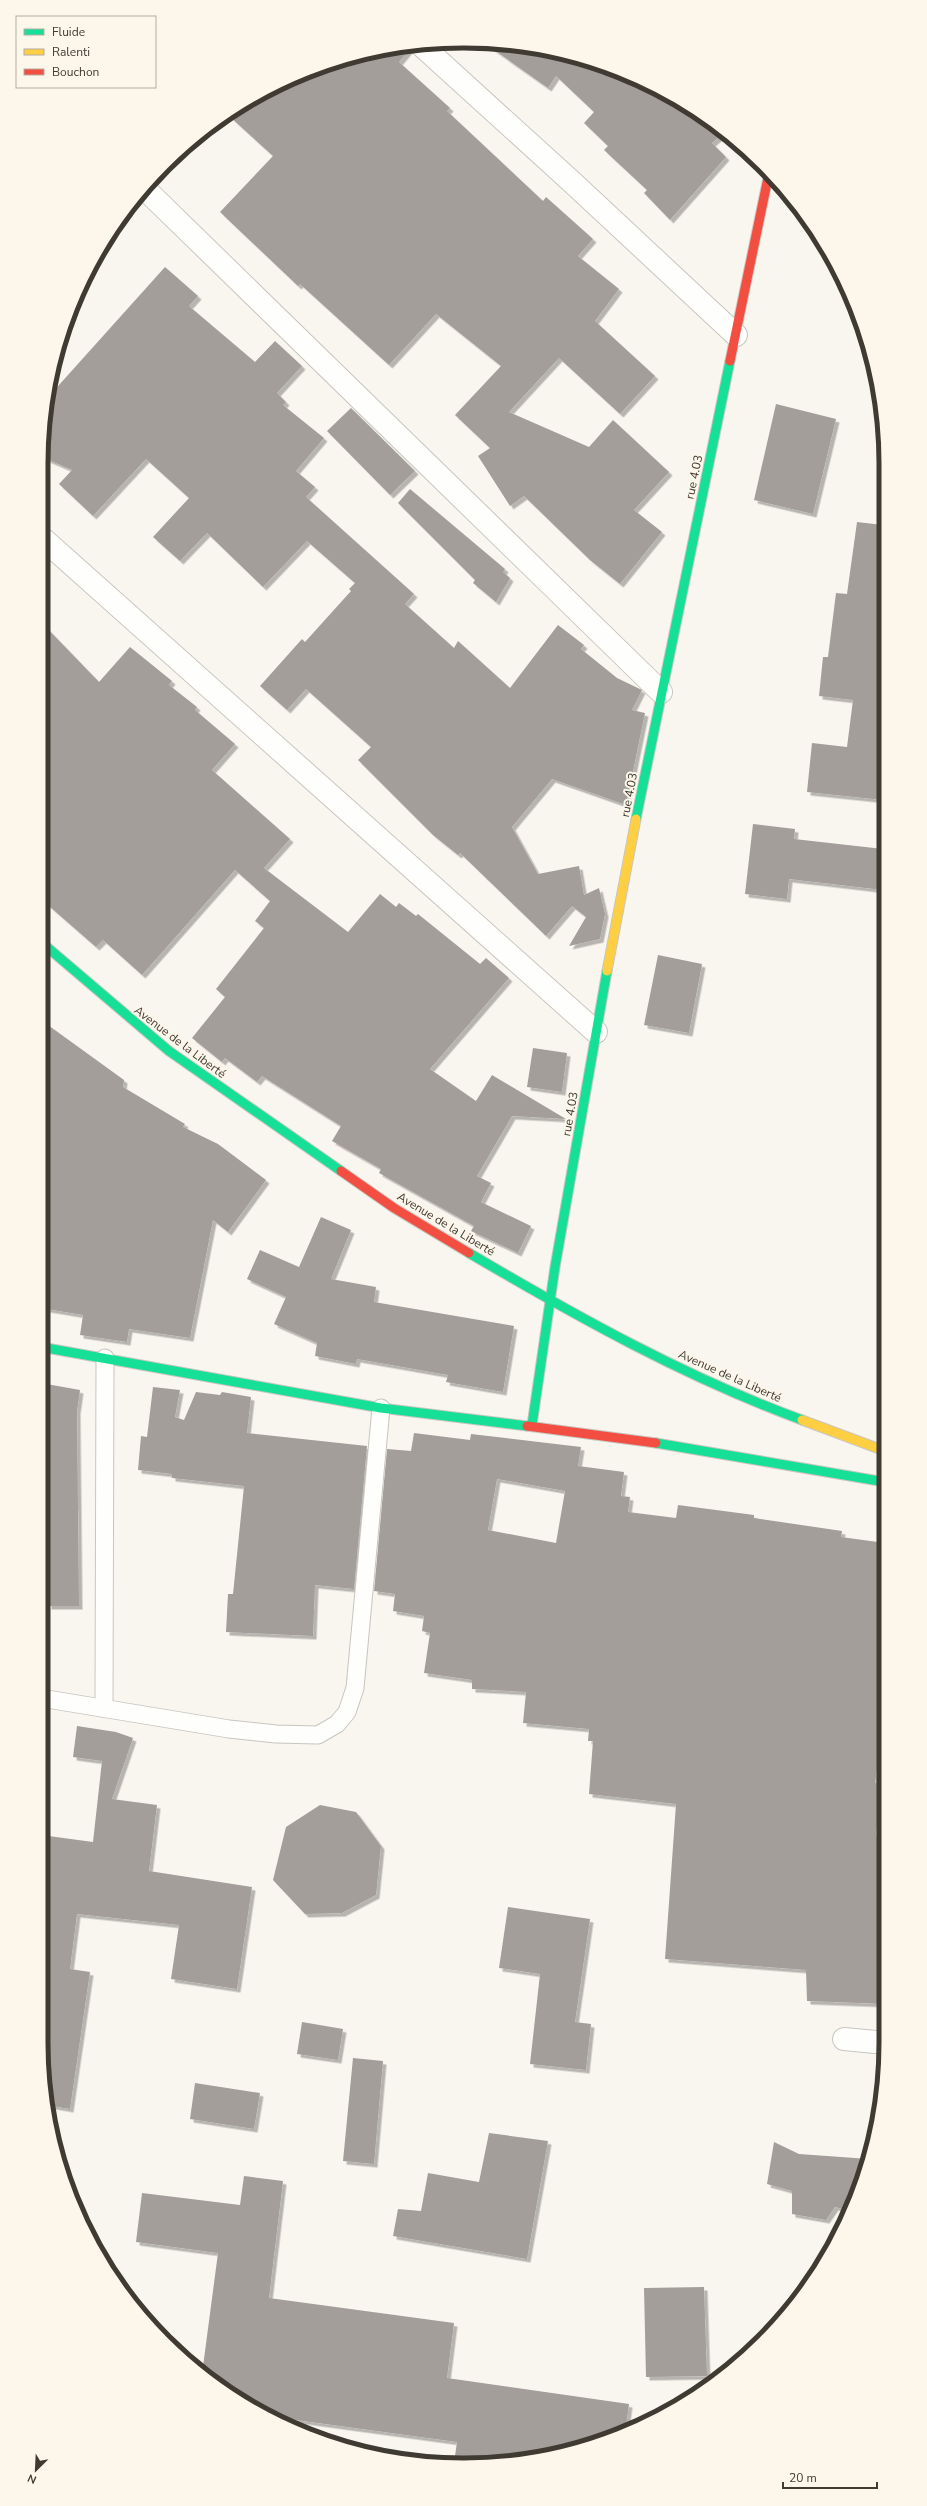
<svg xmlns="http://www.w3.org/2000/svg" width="927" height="2506" font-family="'Nunito Sans',sans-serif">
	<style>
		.building { fill: #a39e9a; fill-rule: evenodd; filter: url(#shadow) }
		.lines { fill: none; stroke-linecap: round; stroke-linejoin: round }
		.lane-casing { stroke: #c9c6bf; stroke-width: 19 }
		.street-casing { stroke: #c9c6bf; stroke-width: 24 }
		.fast-casing { stroke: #c9c6bf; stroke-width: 11 }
		.slow-casing { stroke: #c9c6bf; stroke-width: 11 }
		.jam-casing { stroke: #c9c6bf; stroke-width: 11 }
		.lane { stroke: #fefefd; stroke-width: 17 }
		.street { stroke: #fefefd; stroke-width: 22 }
		.fast { stroke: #16e098; stroke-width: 9 }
		.slow { stroke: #ffcf43; stroke-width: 9 }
		.jam { stroke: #f24e42; stroke-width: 9 }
		.labels { text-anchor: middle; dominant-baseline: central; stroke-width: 4; stroke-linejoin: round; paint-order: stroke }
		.street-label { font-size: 12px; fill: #3f3b33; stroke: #fdf7eb }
		.rim { fill: none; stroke: #3f3b33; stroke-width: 5 }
	</style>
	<defs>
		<filter id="shadow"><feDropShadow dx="3.5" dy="3.5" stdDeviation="0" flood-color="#0004"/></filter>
	</defs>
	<rect width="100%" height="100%" fill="#f9f6ef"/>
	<g class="building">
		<path d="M483,42L573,55L675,98L724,133L712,143L726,157L670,220L644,193L647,190L604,150L608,146L584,123L594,112L556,76L548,88Z"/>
		<path d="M408,45L409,50L399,62L450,108L447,111L543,201L546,197L593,239L578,256L619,289L595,321L655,376L620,414L559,358L509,412L589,447L613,420L669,472L634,510L662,532L620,584L590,560L524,496L510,506L478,456L490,448L455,415L501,366L436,314L389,365L300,284L298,286L220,212L273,156L228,115L252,98L327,64Z"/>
		<path d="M165,267L198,296L189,306L255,362L275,341L302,366L277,393L286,402L283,405L324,438L296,471L315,487L306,497L414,594L405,604L454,648L458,641L510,688L558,625L584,645L581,649L617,678L642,690L632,710L645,713L626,805L552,779L512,827L538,874L579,866L584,895L599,888L605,914L600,939L569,946L586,917L572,906L546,936L460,853L458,855L433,835L358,760L371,747L306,689L287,710L260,686L302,639L305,642L351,591L349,589L355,583L307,541L263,587L207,533L180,561L153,537L189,498L146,459L93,516L59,484L72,470L42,457L50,395Z"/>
		<path d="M776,404L836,419L813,514L754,500Z"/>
		<path d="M351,408L415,471L390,495L327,431Z"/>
		<path d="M410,489L505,569L503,572L510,578L496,602L473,583L475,580L398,503Z"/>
		<path d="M857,522L883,525V800L807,792L812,743L847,747L853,700L819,696L823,657H828L836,593L847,594Z"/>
		<path d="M41,622L99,682L130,647L172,681L169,685L197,707L195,710L235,744L212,770L290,839L264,868L348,932L380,894L396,907L399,903L416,916L418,914L480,964L486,958L509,978L430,1069L476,1101L492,1075L566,1119L512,1116L477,1176L491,1183L481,1202L531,1226L518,1253L471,1231L474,1226L379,1173L381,1169L332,1141L341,1126L262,1076L257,1082L225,1058L222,1062L192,1038L225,997L216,989L264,928L255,921L270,901L235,870L142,975L103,940L96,947L41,899Z"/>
		<path d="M753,824L795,829L794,839L883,849V890L789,879L787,899L745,894Z"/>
		<path d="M658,955L702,964L689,1033L644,1025Z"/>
		<path d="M41,1020L124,1080L123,1087L185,1124L183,1127L218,1144L266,1180L228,1232L213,1220L190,1338L129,1329L127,1342L80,1335L83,1315L41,1308V1117L47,1084L41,1082Z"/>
		<path d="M533,1048L567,1053L562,1092L527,1087Z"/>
		<path d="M321,1217L351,1230L331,1279L376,1287L374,1302L514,1326L503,1392L446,1382L448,1375L357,1359L356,1364L315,1356L317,1343L274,1324L286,1297L247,1279L260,1250L299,1267Z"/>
		<path d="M41,1383L80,1390L77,1411L79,1606H48L46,1418H41Z"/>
		<path d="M153,1387L180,1390L175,1417L184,1420L196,1392L220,1395L222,1392L251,1397L247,1433L367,1446L354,1589L315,1585L313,1636L226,1632L228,1594H233L244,1486L172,1478V1474L138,1470L141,1436L147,1437Z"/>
		<path d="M414,1433L470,1440L471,1434L581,1447L578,1466L624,1472L621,1496L630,1497L628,1512L676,1518L678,1505L754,1515V1518L842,1531L841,1537L885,1543V1718L875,1783L883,1784L876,1835L886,1836V2004L807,2001L806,1970L665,1959L676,1804L589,1794L593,1741H588L589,1729L523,1723L526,1692L472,1689V1680L424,1673L430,1633L422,1631L424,1616L393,1611L395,1594L374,1591L387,1449L411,1451ZM497,1479L565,1491L556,1543L488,1530Z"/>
		<path d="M77,1726L116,1732L133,1738L112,1799L157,1805L149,1871L252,1887L237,1989L171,1979L179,1925L77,1914L70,1969L90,1972L70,2109L47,2105L41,2042V1835L93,1842L102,1761L73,1757Z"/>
		<path d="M320,1805L356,1812L381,1846L376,1895L342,1913L305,1914L273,1880L286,1827Z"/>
		<path d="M508,1907L590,1919L575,2022L591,2024L586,2070L530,2064L540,1974L499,1968Z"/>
		<path d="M302,2022L343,2029L338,2060L297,2054Z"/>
		<path d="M353,2058L383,2061L374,2164L343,2161Z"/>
		<path d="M195,2083L260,2093L254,2129L190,2119Z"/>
		<path d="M489,2133L548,2141L527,2259L393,2236L398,2209L421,2211L428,2173L479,2182Z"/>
		<path d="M774,2142L799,2154L869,2159L850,2211L835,2207L826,2220L792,2214V2191L767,2184Z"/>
		<path d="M244,2176L283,2181L269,2298L454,2323L447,2378L629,2404L625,2433L573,2451L491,2464L454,2463L457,2442L267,2416L206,2378L202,2374L218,2253L136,2242L142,2193L240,2205Z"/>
		<path d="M704,2287L707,2376L646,2377L644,2288Z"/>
	</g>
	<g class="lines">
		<g class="lane-casing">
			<g id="lane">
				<path d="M41,1698L229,1729L276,1734L318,1735L337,1724L347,1712L355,1688L381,1408"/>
				<path d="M104,1708L105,1358"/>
			</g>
		</g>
		<g class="street-casing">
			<g id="street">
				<path d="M420,44L573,183L736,335"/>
				<path d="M145,189L661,692"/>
				<path d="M41,537L596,1032"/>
				<path d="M844,2039L886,2043"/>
			</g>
		</g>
		<g class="fast-casing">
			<g id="fast">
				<path d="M636,819L730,361"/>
				<path d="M41,942L169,1051L341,1171"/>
				<path d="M469,1253C576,1316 685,1377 802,1420"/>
				<path d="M41,1347L381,1408L527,1426"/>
				<path d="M532,1425L555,1267L607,971"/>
				<path d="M656,1443L885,1482"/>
			</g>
		</g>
		<g class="slow-casing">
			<g id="slow">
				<path d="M607,971L636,819"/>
				<path d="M802,1420L885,1451"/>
			</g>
		</g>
		<g class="jam-casing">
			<g id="jam">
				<path d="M730,361L769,173"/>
				<path d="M341,1171L394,1208L469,1253"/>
				<path d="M527,1426L656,1443"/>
			</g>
		</g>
		<use href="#lane" class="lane"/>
		<use href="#street" class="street"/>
		<use href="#fast" class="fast"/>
		<use href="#slow" class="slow"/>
		<use href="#jam" class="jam"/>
	</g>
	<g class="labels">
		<g class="street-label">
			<text transform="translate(694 477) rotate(-78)">rue 4.03</text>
			<text transform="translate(629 795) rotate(-79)">rue 4.03</text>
			<text transform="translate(180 1042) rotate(37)">Avenue de la Liberté</text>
			<text transform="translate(570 1114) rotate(-80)">rue 4.03</text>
			<text transform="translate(446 1224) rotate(31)">Avenue de la Liberté</text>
			<text transform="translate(730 1376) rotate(24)">Avenue de la Liberté</text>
		</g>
	</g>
	<path d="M0 0H927V2506H0ZM463 48H464A415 415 0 0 1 879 463V2043A415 415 0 0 1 464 2458H463A415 415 0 0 1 48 2043V463A415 415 0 0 1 463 48Z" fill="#fdf7eb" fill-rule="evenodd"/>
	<path class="rim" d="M463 48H464A415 415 0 0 1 879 463V2043A415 415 0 0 1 464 2458H463A415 415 0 0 1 48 2043V463A415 415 0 0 1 463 48Z"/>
	<rect x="16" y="16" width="140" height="72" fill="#fdf7eb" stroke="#b1aca1"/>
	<rect x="24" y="29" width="20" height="6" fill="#16e098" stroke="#b1aca1"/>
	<text x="52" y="36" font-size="12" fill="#3f3b33">Fluide</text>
	<rect x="24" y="49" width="20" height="6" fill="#ffcf43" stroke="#b1aca1"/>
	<text x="52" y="56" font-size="12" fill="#3f3b33">Ralenti</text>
	<rect x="24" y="69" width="20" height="6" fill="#f24e42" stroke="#b1aca1"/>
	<text x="52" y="76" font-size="12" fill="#3f3b33">Bouchon</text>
	<g transform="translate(36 2470) rotate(204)" stroke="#fdf7eb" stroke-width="3" paint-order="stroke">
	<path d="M0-3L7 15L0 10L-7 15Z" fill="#3f3b33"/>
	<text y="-6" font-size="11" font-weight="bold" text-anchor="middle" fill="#3f3b33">N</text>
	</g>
	<path d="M783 2482v6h94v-6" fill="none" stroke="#3f3b33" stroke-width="2"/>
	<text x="789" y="2482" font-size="12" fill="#3f3b33" stroke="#fdf7eb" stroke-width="3" paint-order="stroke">20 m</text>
</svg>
